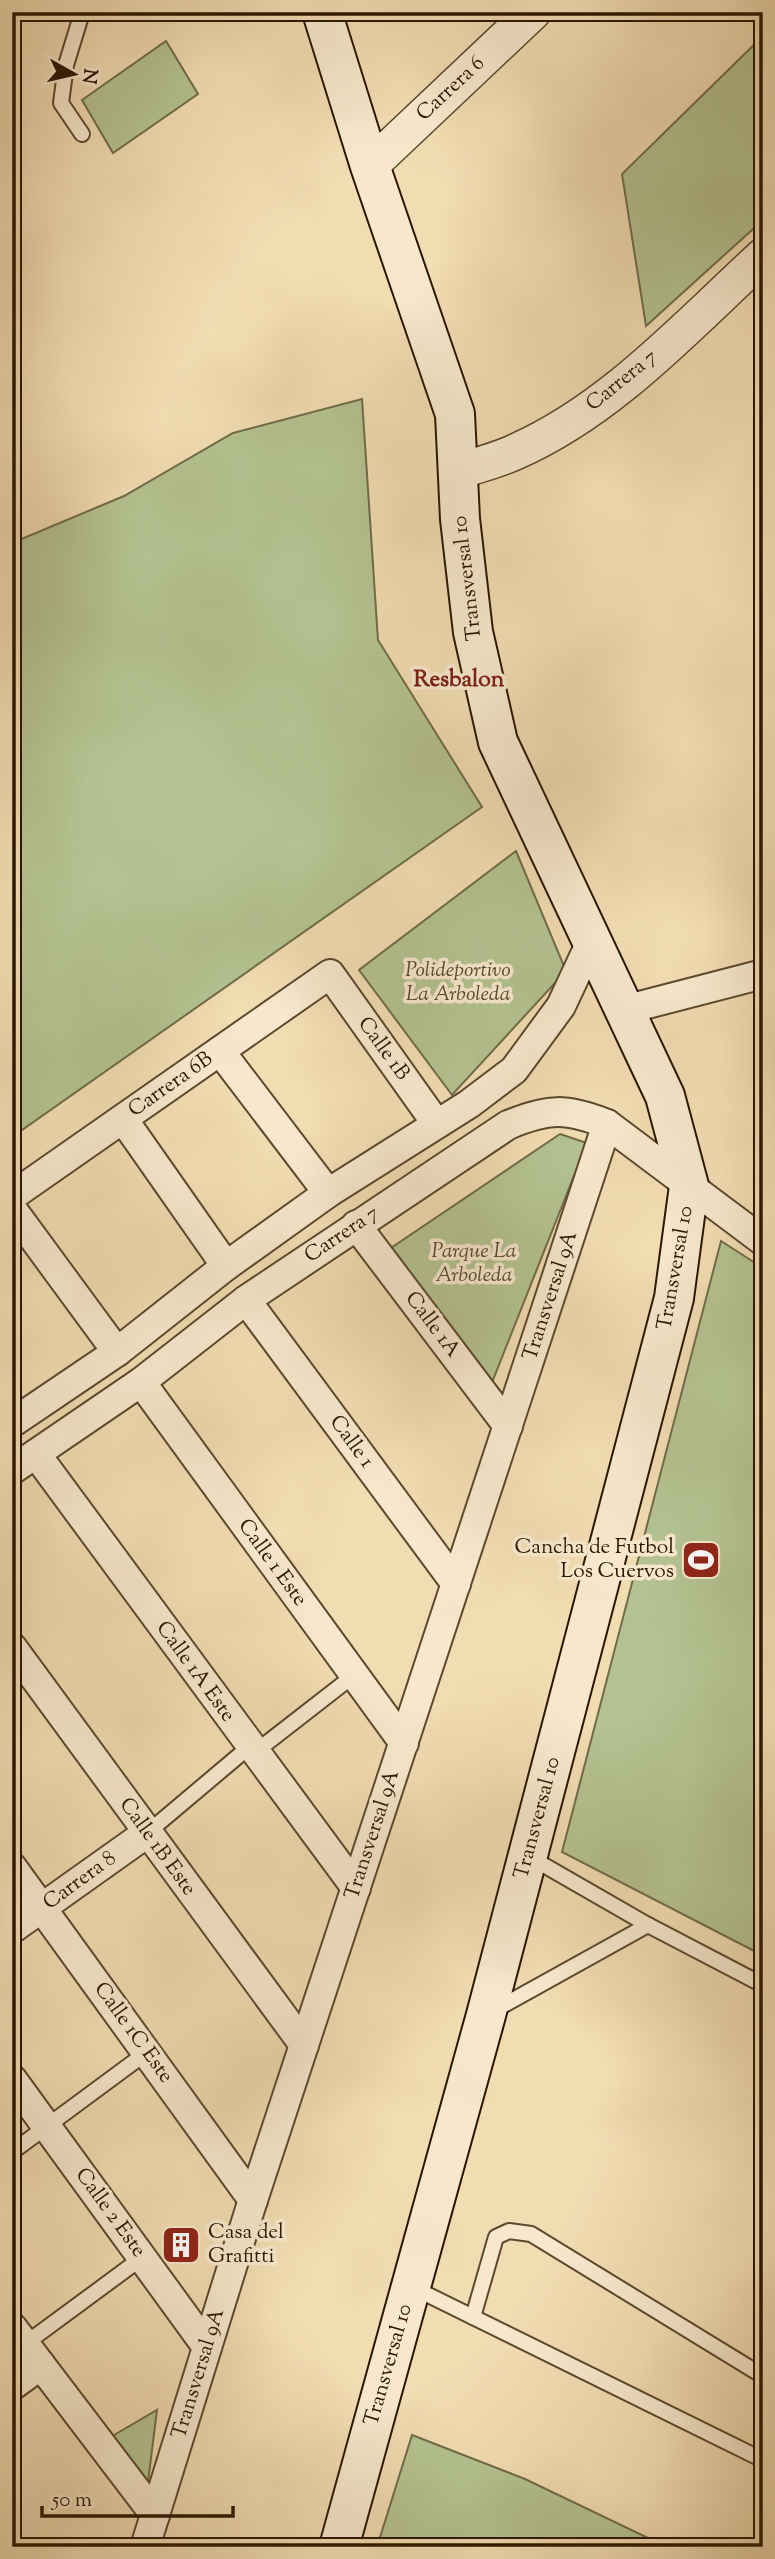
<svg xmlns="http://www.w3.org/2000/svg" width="775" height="2559" font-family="'Sorts Mill Goudy',serif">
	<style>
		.green { fill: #b4c291; stroke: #6f6c49; stroke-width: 2 }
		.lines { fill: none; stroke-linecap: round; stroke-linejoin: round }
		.service-casing { stroke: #5c482d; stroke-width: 18 }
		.minor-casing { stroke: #5c482d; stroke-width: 32 }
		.tertiary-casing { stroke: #5c482d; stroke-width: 38 }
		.secondary-casing { stroke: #2a1601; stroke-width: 42 }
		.service { stroke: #f7e8cd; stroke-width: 14 }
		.minor { stroke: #f7e8cd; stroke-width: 28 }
		.tertiary { stroke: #f7e8cd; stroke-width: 35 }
		.secondary { stroke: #f7e8cd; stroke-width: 38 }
		.labels { text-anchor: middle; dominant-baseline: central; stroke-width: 7; stroke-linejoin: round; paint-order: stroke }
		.street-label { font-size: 21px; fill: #2a1601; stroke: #f7e8cd }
		.park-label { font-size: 21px; font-style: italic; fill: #534a2c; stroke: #f7e8cd }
		.poi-label { font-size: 21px; fill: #2a1601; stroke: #f7e8cd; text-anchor: end }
		.neighbourhood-label { font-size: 23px; font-weight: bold; fill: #7a1f14; stroke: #f7e8cd }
	</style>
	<rect width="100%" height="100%" fill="#f2dcb2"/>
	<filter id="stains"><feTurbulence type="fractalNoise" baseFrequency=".00286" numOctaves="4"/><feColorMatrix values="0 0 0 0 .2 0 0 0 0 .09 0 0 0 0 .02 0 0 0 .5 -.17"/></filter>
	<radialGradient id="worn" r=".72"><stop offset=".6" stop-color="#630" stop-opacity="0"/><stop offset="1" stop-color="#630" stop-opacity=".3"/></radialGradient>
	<g class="green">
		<path d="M763,36V220L646,326L622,174Z"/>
		<path d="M166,41L198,94L113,153L82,100Z"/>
		<path d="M362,399L378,640L482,807L12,1137V543L124,496L233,433Z"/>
		<path d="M516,851L566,971L452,1095L359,970Z"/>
		<path d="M560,1134L587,1143L491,1385L388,1250Z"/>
		<path d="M721,1241L763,1268L762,1955L562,1852Z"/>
		<path d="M157,2410L146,2498L109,2438Z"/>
		<path d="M412,2435L525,2479L667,2547H377Z"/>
	</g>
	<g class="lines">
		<g class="service-casing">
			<g id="service">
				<path d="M80,12L81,16L66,65L61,103L82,134"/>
				<path d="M254,1753L353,1676"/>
				<path d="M147,1833L249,1747"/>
				<path d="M528,1856L648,1925L763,1985"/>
				<path d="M493,2011L648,1925"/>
				<path d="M12,2152L146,2053"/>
				<path d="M412,2287L763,2460"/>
				<path d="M473,2317L496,2237L509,2231L531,2234L763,2376"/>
				<path d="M25,2344L143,2257"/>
			</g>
		</g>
		<g class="minor-casing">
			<g id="minor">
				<path d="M624,1010L763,974"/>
				<path d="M220,1051L328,1193"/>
				<path d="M123,1119L226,1266"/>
				<path d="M12,1196L330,974L436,1123"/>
				<path d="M12,1209L117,1352"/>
				<path d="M356,1225L508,1426"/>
				<path d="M246,1300L456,1584"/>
				<path d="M141,1382L404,1743"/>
				<path d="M12,1423L117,1352L226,1266L328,1193L469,1104L514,1070L561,1006L591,942"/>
				<path d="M36,1454L356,1888"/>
				<path d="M12,1470L141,1382L246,1300L508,1125C549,1108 566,1108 607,1124L763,1241"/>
				<path d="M12,1647L304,2045"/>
				<path d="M12,1867L253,2200"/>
				<path d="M12,1929L147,1833"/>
				<path d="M12,2079L207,2347"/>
				<path d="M12,2327L155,2515"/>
				<path d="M12,2386L41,2365"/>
				<path d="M145,2547L251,2206L607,1124"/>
			</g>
		</g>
		<g class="tertiary-casing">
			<g id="tertiary">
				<path d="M370,166L533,12"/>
				<path d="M459,471C478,465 498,460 515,452C611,410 687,326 763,256"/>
			</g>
		</g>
		<g class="secondary-casing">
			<path id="secondary" d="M322,12L370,166L455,414L460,519L473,632L498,742L665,1096L689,1186L674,1298L486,2015L339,2547"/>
		</g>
		<use href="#service" class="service"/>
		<use href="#minor" class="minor"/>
		<use href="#tertiary" class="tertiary"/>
		<use href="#secondary" class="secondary"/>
	</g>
	<defs>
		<g id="stadium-square" transform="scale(2.0125)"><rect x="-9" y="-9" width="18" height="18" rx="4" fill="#8f2418" stroke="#f7e8cd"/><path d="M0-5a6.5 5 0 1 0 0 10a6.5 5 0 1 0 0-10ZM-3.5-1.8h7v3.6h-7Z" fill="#fff"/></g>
		<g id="building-square" transform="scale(2.0125)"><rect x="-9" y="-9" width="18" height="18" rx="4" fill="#8f2418" stroke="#f7e8cd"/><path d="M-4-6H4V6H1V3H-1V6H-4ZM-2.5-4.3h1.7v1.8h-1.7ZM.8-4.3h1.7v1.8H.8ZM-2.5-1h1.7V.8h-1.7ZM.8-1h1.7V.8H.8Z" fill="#fff"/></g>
	</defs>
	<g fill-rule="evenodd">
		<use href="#stadium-square" x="701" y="1560"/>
		<use href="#building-square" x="181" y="2245"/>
	</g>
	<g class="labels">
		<g class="street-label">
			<text transform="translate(451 89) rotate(-43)">Carrera 6</text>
			<text transform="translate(622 381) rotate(-39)">Carrera 7</text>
			<text transform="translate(468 578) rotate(-97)">Transversal 10</text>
			<text transform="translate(383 1049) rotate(54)">Calle 1B</text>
			<text transform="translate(171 1085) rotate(-35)">Carrera 6B</text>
			<text transform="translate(342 1235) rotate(-34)">Carrera 7</text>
			<text transform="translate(676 1268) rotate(-80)">Transversal 10</text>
			<text transform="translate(551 1296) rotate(-72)">Transversal 9A</text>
			<text transform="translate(432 1325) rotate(53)">Calle 1A</text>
			<text transform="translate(351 1442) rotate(54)">Calle 1</text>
			<text transform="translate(272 1563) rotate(54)">Calle 1 Este</text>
			<text transform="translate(195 1672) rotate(54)">Calle 1A Este</text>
			<text transform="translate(538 1818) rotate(-75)">Transversal 10</text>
			<text transform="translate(373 1835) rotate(-72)">Transversal 9A</text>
			<text transform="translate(157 1847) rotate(54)">Calle 1B Este</text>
			<text transform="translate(80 1881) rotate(-36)">Carrera 8</text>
			<text transform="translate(133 2033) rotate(54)">Calle 1C Este</text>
			<text transform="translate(110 2213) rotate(54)">Calle 2 Este</text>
			<text transform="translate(389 2365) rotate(-74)">Transversal 10</text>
			<text transform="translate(199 2374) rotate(-73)">Transversal 9A</text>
		</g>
		<g class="park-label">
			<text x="458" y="971">Polideportivo<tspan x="458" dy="24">La Arboleda</tspan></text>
			<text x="474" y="1252">Parque La<tspan x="474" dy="24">Arboleda</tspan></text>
		</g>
		<g class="poi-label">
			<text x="674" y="1548">Cancha de Futbol<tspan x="674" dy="24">Los Cuervos</tspan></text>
			<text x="208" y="2233" text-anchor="start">Casa del<tspan x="208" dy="24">Grafitti</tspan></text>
		</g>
		<g class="neighbourhood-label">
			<text x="459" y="680">Resbalon</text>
		</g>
	</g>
	<rect width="775" height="2559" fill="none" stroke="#f2dcb2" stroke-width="42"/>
	<rect x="14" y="14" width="747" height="2531" fill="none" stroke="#2a1601" stroke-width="3.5"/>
	<rect x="21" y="21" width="733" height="2517" fill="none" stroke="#2a1601" stroke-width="2"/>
	<g transform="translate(74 74) rotate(98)" stroke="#f7e8cd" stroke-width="5" paint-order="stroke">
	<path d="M0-5L12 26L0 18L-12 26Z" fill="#2a1601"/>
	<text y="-10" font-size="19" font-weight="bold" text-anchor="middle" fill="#2a1601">N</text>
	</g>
	<path d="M42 2506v10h191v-10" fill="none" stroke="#2a1601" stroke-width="3.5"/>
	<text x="52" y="2506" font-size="21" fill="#2a1601" stroke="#f7e8cd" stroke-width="5" paint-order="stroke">50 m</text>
	<rect width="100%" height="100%" filter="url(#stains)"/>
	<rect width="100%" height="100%" fill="url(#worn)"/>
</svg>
